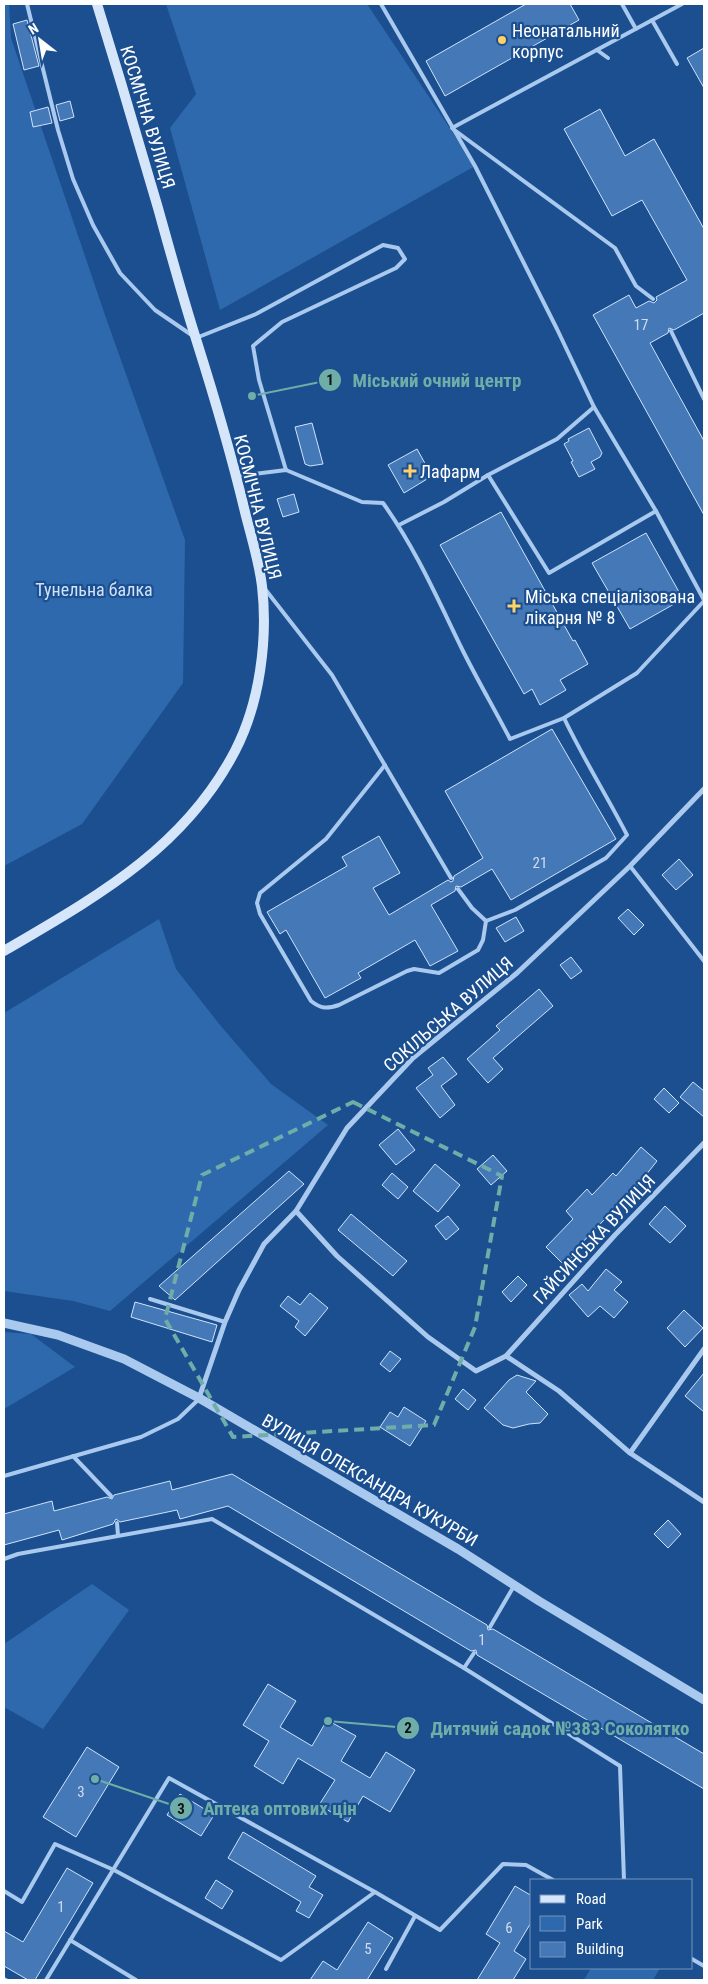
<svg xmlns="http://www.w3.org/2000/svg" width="708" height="1984" font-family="'Roboto Condensed',sans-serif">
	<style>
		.green { fill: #2e69ad }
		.building { fill: #4478b7; stroke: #cfe3fa }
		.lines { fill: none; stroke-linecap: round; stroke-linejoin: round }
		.service { stroke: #a9c9ee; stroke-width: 4 }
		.minor { stroke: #a9c9ee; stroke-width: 5 }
		.tertiary { stroke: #a9c9ee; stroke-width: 9 }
		.secondary { stroke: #d6e6fa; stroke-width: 10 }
		.marked { fill: none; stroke: #6fada8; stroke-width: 4; stroke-dasharray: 10 6; stroke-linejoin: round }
		.poi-dot { fill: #ffd166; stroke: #1b4f8f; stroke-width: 2 }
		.labels { text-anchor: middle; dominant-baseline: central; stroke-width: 4.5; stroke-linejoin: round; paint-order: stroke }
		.number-label { font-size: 15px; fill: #d0dded }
		.poi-label { font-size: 18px; fill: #fff; stroke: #1b4f8f; text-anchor: start }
		.street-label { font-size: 18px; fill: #fff; stroke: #1b4f8f }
		.park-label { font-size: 18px; fill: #cfe3fa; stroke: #1b4f8f }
		.leader { fill: none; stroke: #6fada8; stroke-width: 2 }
		.callout-dot { fill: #6fada8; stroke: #1b4f8f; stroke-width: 2 }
		.mark-label { font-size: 15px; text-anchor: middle; font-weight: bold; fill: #111 }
		.callout-label { font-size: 19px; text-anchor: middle; font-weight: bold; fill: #6fada8; stroke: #1b4f8f; stroke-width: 4.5; stroke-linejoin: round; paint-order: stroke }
	</style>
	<rect width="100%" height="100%" fill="#1b4f8f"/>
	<g class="green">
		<path d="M4,4H9L11,38L106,318L185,540L183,683L82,824L4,866Z"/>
		<path d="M166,4H367L475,166L220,310L170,128L196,94Z"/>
		<path d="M159,919L176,969L220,1025L271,1084L328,1125L110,1311L73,1301L4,1291V1013Z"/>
		<path d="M4,1332L31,1334L75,1367L4,1409Z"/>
		<path d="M92,1584L129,1610L43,1729L4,1707V1644Z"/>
		<path d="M591,1968H660L653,1980H584Z"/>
	</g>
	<g class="building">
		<path d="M526,4H570L579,20L445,96L426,61Z"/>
		<path d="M27,20L39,66L24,70L13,24Z"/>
		<path d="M704,48V88L687,58Z"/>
		<path d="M70,101L74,117L60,121L56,105Z"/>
		<path d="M48,107L52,123L33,127L30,112Z"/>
		<path d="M600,109L625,156L654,139L704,229V313L674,330L669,328L668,333L650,343L704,441V515L593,315L629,295L636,308L649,301L654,303L657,300L656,297L687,280L642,200L612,216L564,129Z"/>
		<path d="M312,423L323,464L310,466L305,464L295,427Z"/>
		<path d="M589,428L602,453L600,457L591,462L595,469L579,477L571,462L573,461L564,444L569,441L568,439Z"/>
		<path d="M417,449L432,476L404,493L388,465Z"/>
		<path d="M294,494L299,512L283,517L277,499Z"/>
		<path d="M501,512L573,641L575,640L588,664L560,680L566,690L540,705L532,689L524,694L440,545Z"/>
		<path d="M646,533L683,599L630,629L592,563Z"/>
		<path d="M552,729L616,839L511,900L492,869L461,887L456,886L455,891L431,905L458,951L430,966L415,940L358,973L361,978L325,998L286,930L280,934L267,912L347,866L342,857L379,836L400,873L373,888L389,915L448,880L451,882L453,881L454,876L483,858L445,791Z"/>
		<path d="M679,859L693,875L676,890L662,875Z"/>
		<path d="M628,909L644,925L634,935L618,918Z"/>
		<path d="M516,917L524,931L505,942L496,928Z"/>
		<path d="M571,957L582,971L571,979L560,965Z"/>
		<path d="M539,989L553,1006L493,1058L503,1069L488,1083L467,1059L500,1030L496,1026Z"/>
		<path d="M443,1057L457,1074L441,1086L455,1105L440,1118L416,1088L433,1075L428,1068Z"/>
		<path d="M693,1082L704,1091V1117L680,1097Z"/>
		<path d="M664,1088L679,1103L669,1113L654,1099Z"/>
		<path d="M398,1129L415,1150L396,1165L379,1145Z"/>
		<path d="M641,1147L657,1161L638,1185L606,1220L605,1219L575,1250L577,1252L564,1265L546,1247L573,1219L566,1211L587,1189L592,1195L613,1173L616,1176Z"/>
		<path d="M493,1155L507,1171L491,1185L477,1169Z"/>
		<path d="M435,1164L460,1185L438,1212L413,1191Z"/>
		<path d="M289,1171L304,1184L175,1300L159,1286Z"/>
		<path d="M392,1173L408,1187L398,1199L382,1185Z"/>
		<path d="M665,1206L686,1226L670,1243L649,1224Z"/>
		<path d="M351,1214L407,1261L393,1276L338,1230Z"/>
		<path d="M448,1216L459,1229L446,1240L435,1226Z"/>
		<path d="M606,1269L622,1282L614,1290L628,1302L614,1318L600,1306L588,1317L569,1295L582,1284L588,1291Z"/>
		<path d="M518,1276L527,1285L511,1302L502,1292Z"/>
		<path d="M310,1293L328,1308L305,1336L295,1327L299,1321L280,1306L288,1296L300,1305Z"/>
		<path d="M135,1302L217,1325L212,1342L131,1317Z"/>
		<path d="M684,1310L703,1328L685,1347L667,1328Z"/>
		<path d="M390,1351L401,1359L390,1372L380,1364Z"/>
		<path d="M704,1373V1412L685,1396Z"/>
		<path d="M517,1375L536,1381L526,1392L548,1414L540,1423L529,1424L513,1428L503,1425L484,1408L509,1380Z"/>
		<path d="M463,1389L476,1400L468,1410L455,1399Z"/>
		<path d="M404,1407L426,1421L410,1446L380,1427L390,1412L398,1417Z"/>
		<path d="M232,1474L487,1625L488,1630L493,1629L704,1754V1789L477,1655L476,1650L471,1651L228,1506L180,1519L177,1510L120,1522L116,1519L113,1524L62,1540L59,1530L4,1545V1514L52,1501L54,1511L107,1497L112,1499L114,1495L170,1481L172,1490Z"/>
		<path d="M668,1520L681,1534L668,1548L654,1534Z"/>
		<path d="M268,1684L296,1701L280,1727L312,1746L327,1720L356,1736L341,1761L370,1778L386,1752L415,1770L390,1812L363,1796L348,1822L319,1805L335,1780L298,1758L283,1784L254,1766L269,1741L243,1725Z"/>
		<path d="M87,1747L119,1767L76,1837L43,1817Z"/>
		<path d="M180,1794L214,1815L201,1836L167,1815Z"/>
		<path d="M243,1832L316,1876L309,1887L323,1895L309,1918L296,1911L301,1902L228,1858Z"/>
		<path d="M67,1868L93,1883L35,1980H28L4,1966V1931L23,1942Z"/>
		<path d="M216,1880L233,1891L222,1909L205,1898Z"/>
		<path d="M515,1886L532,1896V1921L514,1951L526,1959L513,1980H477L500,1943L486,1934Z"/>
		<path d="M368,1922L393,1938L367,1980H310L323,1961L337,1970Z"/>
	</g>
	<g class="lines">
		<g class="service">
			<path d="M27,4L58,130L73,179L93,225L120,273L155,310L196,338L256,314L383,245L398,248L405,259L396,268L282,322L253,346L259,380L286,470"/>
			<path d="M381,4L475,166L557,329L594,407L557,439L488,475L444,502L399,525"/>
			<path d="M622,4L636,29"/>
			<path d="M652,20L677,64"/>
			<path d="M597,50L608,58"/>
			<path d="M452,128L682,4"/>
			<path d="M453,129L615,248L636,286L653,299"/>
			<path d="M671,331L704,399"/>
			<path d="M594,407L656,511L704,600"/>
			<path d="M488,475L549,573L656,511"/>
			<path d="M237,476L286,470L362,502L383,503C416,549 438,600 463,651C478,681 495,710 510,739L564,718C583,758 607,796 627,835L606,858L515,910L486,921L472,908L458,889"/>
			<path d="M265,589L332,675L451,878"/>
			<path d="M564,718L637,673L704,601"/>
			<path d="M385,765L326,839L260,893L257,903L260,914L311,1001C321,1009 327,1009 339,1005L407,971L414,969L439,973L478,950L483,940L486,921"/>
			<path d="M630,866L704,961"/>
			<path d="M150,1299L225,1322"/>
			<path d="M73,1456L111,1496"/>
			<path d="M4,1476L141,1437L178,1419L199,1399"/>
			<path d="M117,1523L118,1535"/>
			<path d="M4,1559L18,1554L212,1519L464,1668L620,1766L624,1880"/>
			<path d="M490,1627L514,1586"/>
			<path d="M464,1668L474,1653"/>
			<path d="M4,1891L22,1902L55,1844L114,1870L281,1960L375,1892"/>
			<path d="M70,1940L136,1980"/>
			<path d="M692,1959L704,1966"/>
			<path d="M386,1969L415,1916"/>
			<path d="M4,1979L6,1980"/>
			<path d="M46,1980L169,1778L375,1892L440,1930L503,1864L526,1865L553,1880"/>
		</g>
		<g class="minor">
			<path d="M296,1211L337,1256L428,1337L476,1371L506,1356L559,1391L630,1453L704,1502"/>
			<path d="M506,1356L615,1235L704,1143"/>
			<path d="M199,1398L225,1322L239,1290L264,1244L296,1211L347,1128L413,1058L517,973L630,866L704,789"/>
			<path d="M630,1453L704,1349"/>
		</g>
		<path class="tertiary" d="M4,1323L58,1335L124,1359L199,1398L458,1549L539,1601L704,1700"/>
		<path class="secondary" d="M4,951C96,897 184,849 235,751C260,703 268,639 262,586C259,561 251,536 245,512C231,453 214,396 196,339C182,295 170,251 158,208C138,139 118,72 97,4"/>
	</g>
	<path class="marked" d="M353,1102L502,1176L475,1327L434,1425L233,1437L165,1319L202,1175Z"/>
	<g class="poi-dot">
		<circle cx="502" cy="40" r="5"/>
		<path d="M407.5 463.5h5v5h5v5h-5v5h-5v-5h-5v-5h5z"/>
		<path d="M511.5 598.5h5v5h5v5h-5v5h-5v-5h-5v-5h5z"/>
	</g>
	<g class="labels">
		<g class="number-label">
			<text x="641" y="325">17</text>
			<text x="540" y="863">21</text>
			<text x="482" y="1640">1</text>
			<text x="81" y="1792">3</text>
			<text x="61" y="1907">1</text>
			<text x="509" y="1928">6</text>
			<text x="368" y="1949">5</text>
		</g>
		<g class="poi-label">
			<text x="512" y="30">Неонатальний<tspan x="512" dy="21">корпус</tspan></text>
			<text x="420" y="471">Лафарм</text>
			<text x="525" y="596">Міська спеціалізована<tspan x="525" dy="21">лікарня № 8</tspan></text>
		</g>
		<g class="street-label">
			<text transform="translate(148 117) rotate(73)">КОСМІЧНА ВУЛИЦЯ</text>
			<text transform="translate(258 507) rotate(76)">КОСМІЧНА ВУЛИЦЯ</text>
			<text transform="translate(448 1014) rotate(-41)">СОКІЛЬСЬКА ВУЛИЦЯ</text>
			<text transform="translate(594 1239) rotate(-47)">ГАЙСИНСЬКА ВУЛИЦЯ</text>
			<text transform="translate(370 1480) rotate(30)">ВУЛИЦЯ ОЛЕКСАНДРА КУКУРБИ</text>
		</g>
		<g class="park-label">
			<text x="94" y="589">Тунельна балка</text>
		</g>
	</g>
	<path class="leader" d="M252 396L330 380M328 1721L408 1728M95 1779L181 1808"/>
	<g class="callout-dot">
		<circle cx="252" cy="396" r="5"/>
		<circle cx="328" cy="1721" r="5"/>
		<circle cx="95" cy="1779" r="5"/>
		<circle cx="330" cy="380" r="12"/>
		<circle cx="408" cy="1728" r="12"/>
		<circle cx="181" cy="1808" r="12"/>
	</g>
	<g class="mark-label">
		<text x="330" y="385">1</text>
		<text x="408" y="1733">2</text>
		<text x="181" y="1814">3</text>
	</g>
	<g class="callout-label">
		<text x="437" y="387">Міський очний центр</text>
		<text x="560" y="1735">Дитячий садок №383 Соколятко</text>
		<text x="280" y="1815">Аптека оптових цін</text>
	</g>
	<rect width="708" height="1984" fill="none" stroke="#ffffff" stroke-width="10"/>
	<rect x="530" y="1879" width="162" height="90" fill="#1b4f8f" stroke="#7695bc"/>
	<rect x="540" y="1895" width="25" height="8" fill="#d6e6fa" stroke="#7695bc"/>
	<text x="576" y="1904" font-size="15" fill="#ffffff">Road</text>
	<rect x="540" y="1916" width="25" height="15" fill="#2e69ad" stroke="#7695bc"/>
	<text x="576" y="1929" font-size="15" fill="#ffffff">Park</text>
	<rect x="540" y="1942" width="25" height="15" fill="#4478b7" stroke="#7695bc"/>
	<text x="576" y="1954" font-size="15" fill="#ffffff">Building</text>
	<g transform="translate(40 40) rotate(329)" stroke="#1b4f8f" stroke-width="4" paint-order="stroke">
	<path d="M0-4L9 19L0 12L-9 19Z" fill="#ffffff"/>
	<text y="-8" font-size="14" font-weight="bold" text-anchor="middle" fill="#ffffff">N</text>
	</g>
</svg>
